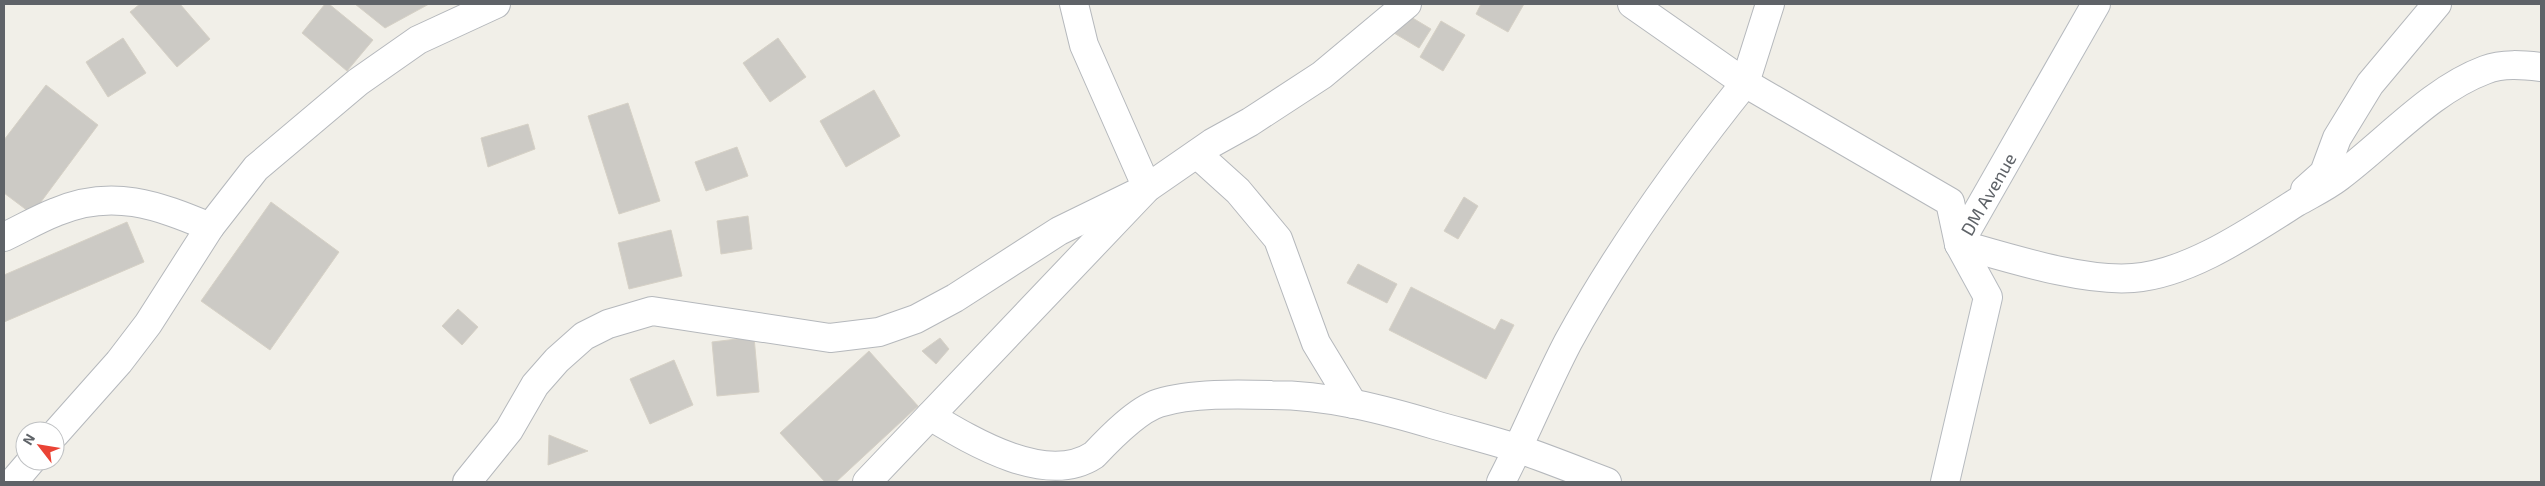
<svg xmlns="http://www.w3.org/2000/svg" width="2545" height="486" font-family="'Exo 2',sans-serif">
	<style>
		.building { fill: #cccac5; stroke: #d6d1c6 }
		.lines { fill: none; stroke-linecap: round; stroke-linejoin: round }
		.minor-casing { stroke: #b5b8bc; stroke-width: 30 }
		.tertiary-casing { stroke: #b5b8bc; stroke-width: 30 }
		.secondary-casing { stroke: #b6babf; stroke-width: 30 }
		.minor { stroke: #fff; stroke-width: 28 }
		.tertiary { stroke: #fff; stroke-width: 28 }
		.secondary { stroke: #fff; stroke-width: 28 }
		.labels { text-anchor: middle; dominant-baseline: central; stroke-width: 4.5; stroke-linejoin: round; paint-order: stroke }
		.street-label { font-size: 18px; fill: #5f6368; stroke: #fff }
	</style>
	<rect width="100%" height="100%" fill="#f1efe8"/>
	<g class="building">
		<path d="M140,4H180L210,39L177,67L130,12Z"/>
		<path d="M325,4H329L373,40L347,71L302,33Z"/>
		<path d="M355,4H429L385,28Z"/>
		<path d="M1481,4H1524L1508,32L1476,14Z"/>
		<path d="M1406,14L1431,29L1419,48L1394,33Z"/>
		<path d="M1441,21L1465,35L1443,71L1420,57Z"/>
		<path d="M123,38L146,73L108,97L86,62Z"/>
		<path d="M778,38L806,77L770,102L743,63Z"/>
		<path d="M46,85L98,125L32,214L4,193V140Z"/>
		<path d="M874,90L900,136L846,167L820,121Z"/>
		<path d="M628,103L660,201L619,214L588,116Z"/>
		<path d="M528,124L535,149L488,167L481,138Z"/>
		<path d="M737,147L748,176L706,191L695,162Z"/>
		<path d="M1464,197L1478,206L1458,239L1444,231Z"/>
		<path d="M271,202L339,252L270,350L201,301Z"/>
		<path d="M748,216L752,249L721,254L717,221Z"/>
		<path d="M127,222L144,262L4,322V275Z"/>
		<path d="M671,230L682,276L629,289L618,243Z"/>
		<path d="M1358,264L1397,284L1387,303L1347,283Z"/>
		<path d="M1411,287L1495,330L1501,319L1514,325L1486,379L1389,330Z"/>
		<path d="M458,309L478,327L462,345L442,326Z"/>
		<path d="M754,337L759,392L717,396L712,342Z"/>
		<path d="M940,338L949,349L936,364L922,351Z"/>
		<path d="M869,351L918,406L836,482H825L780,433Z"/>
		<path d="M674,360L693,405L650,424L630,379Z"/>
		<path d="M549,435L588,451L548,465Z"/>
	</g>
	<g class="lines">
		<g class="minor-casing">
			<g id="minor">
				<path d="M1745,83L1770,4"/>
				<path d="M1197,154L1238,191L1278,239L1316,343L1353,404"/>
				<path d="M2305,190L2324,173L2337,138L2370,84L2437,4"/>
				<path d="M4,237C21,229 38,219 56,212C112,188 157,205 210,227"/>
				<path d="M1959,244C2009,258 2083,282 2133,278C2189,274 2251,231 2297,202C2311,194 2326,187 2339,177C2386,142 2431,90 2485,70C2503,63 2523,65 2541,67"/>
				<path d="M930,416C975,443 1047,486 1094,455C1110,438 1137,410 1159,403C1191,393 1238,394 1272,395C1327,395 1382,409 1435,425C1463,433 1491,440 1519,449C1548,459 1578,471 1607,482"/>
				<path d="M55,434L119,362L148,324L210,227L256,168L358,82L418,40L496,4"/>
				<path d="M13,482L31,461"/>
				<path d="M467,482L509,430L535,385L557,360L584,336L608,324L652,311L830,338L879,332L916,319L955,298L1059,231L1147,188L1084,45L1074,4"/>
				<path d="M867,482L1147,188L1212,143L1250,122L1322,75L1407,4"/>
			</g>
		</g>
		<g class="tertiary-casing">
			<g id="tertiary">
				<path d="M1632,4L1745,83L1950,202L1959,244"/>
				<path d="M1501,482C1525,436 1544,388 1568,342C1617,252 1681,163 1745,83"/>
			</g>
		</g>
		<g class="secondary-casing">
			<path id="secondary" d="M1945,482L1988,297L1959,244L2096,4"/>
		</g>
		<use href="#minor" class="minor"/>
		<use href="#tertiary" class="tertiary"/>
		<use href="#secondary" class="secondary"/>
	</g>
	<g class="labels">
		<g class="street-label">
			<text transform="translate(1988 194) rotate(-60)">DM Avenue</text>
		</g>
	</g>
	<rect width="2545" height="486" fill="none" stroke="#5f6368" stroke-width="10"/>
	<g transform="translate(40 446) rotate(301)"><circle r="24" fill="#ffffff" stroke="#bfc1c3"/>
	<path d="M0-4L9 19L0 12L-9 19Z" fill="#ea4335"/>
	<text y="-8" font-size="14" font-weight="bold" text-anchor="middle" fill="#5f6368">N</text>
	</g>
</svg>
